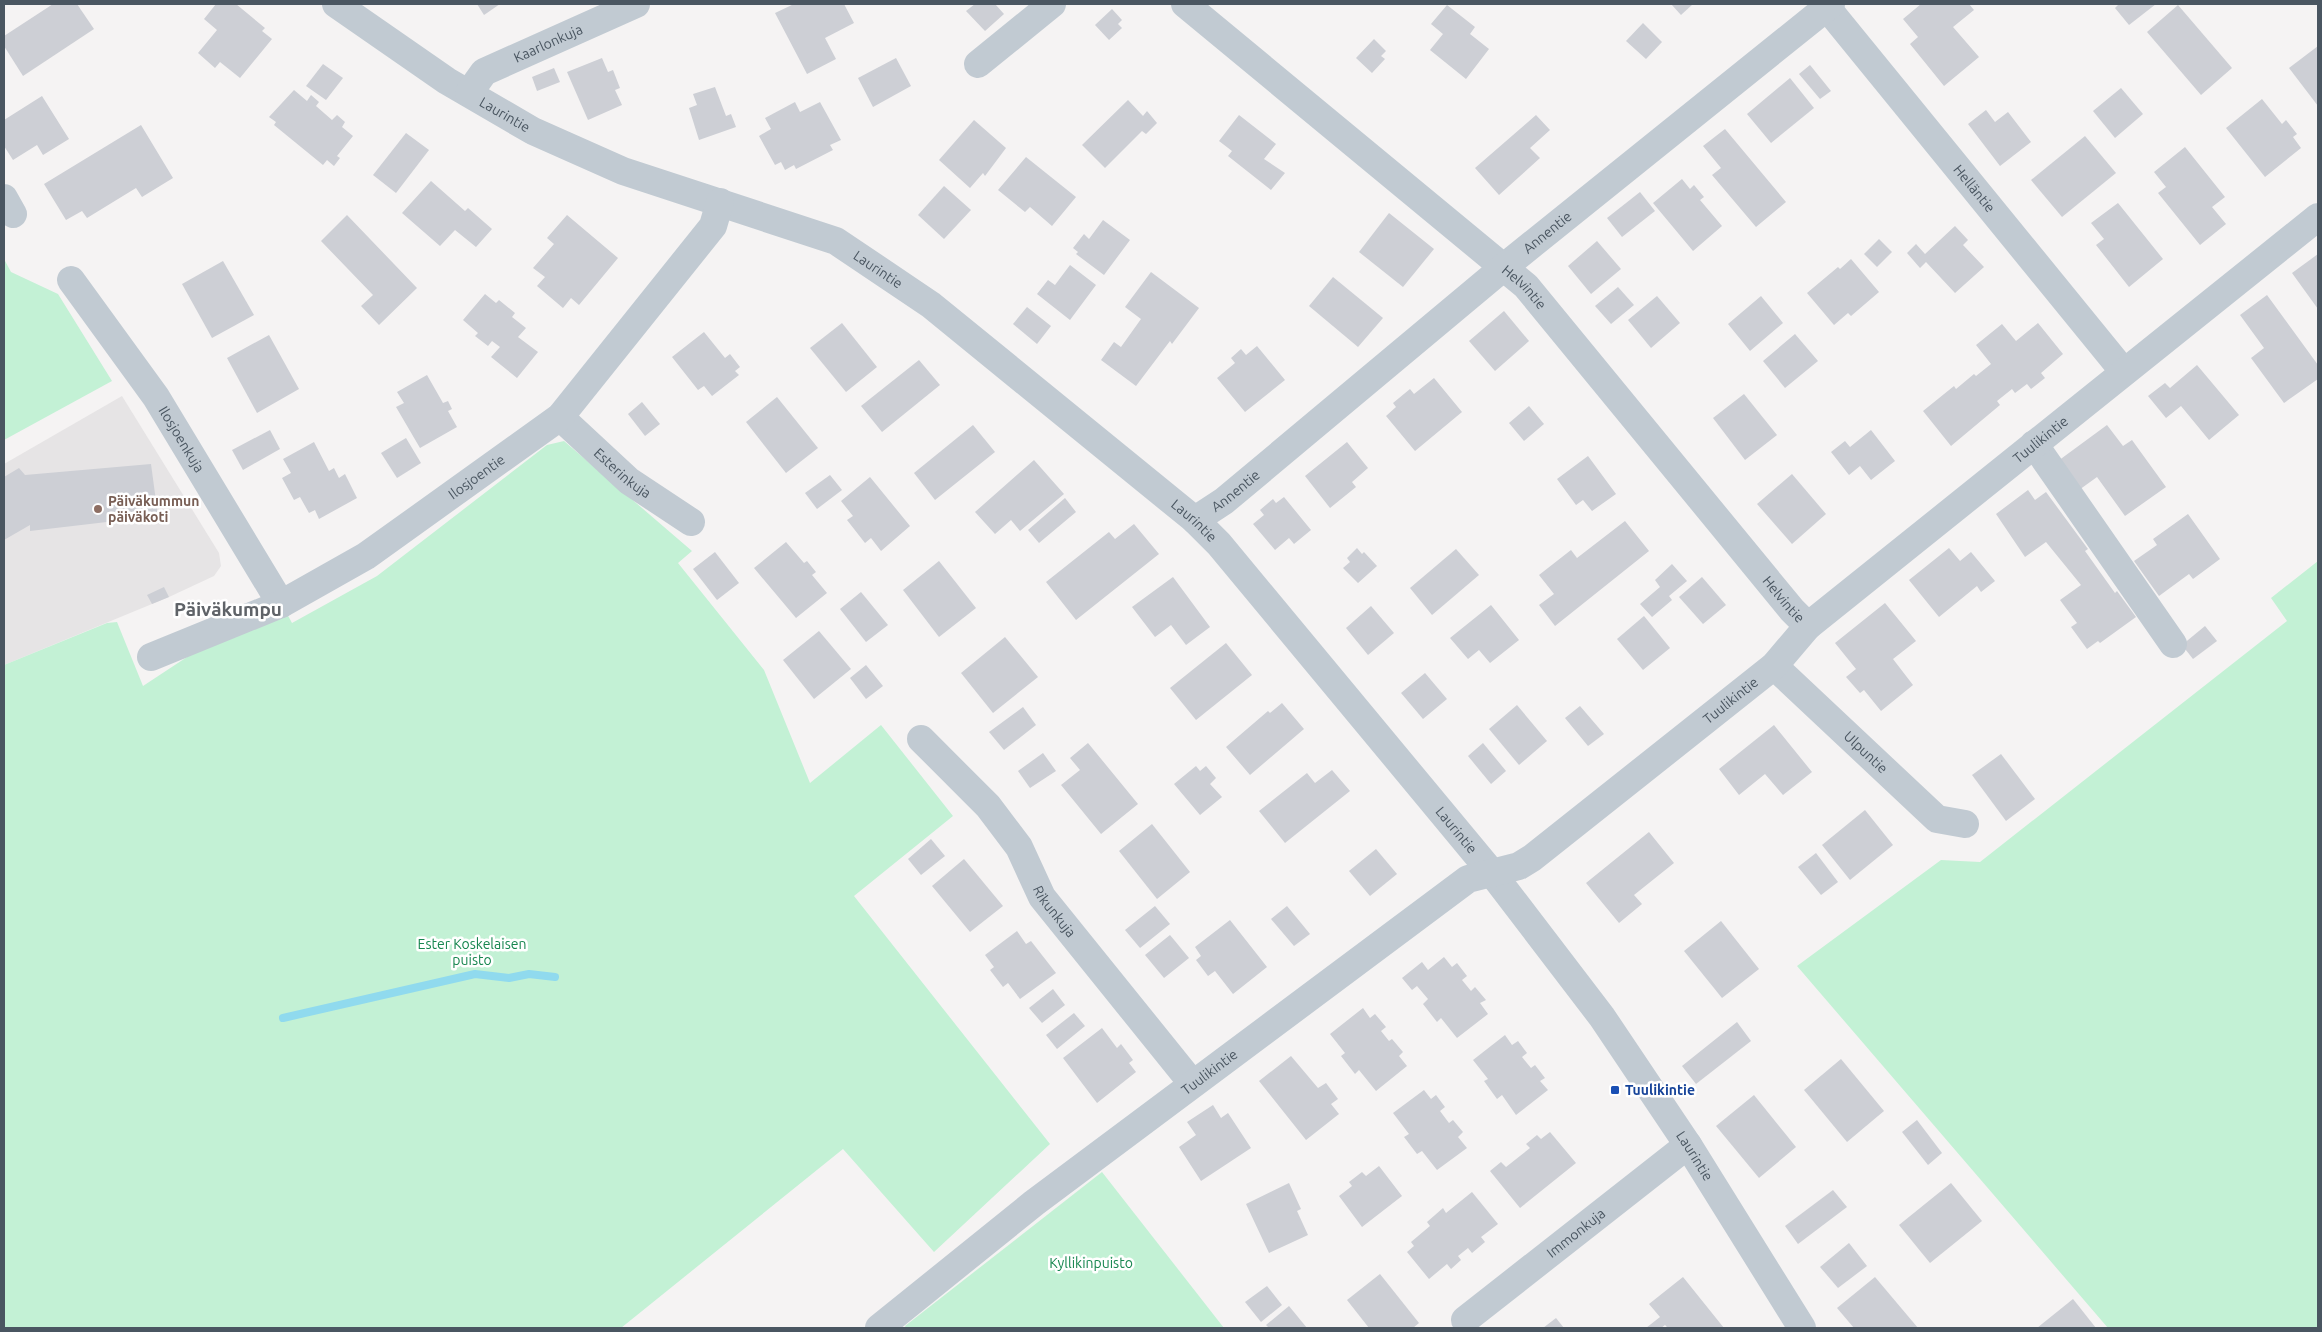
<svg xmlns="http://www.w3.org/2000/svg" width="2322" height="1332" font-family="Ubuntu,sans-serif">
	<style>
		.education { fill: #e6e4e5 }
		.green { fill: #c3f1d5 }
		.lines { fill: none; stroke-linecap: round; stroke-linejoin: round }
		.stream { stroke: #90daee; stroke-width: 8 }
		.building { fill: #cdcfd5 }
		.minor { stroke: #c1cad2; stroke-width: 28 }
		.education-dot { fill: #8d6e63; stroke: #fff; stroke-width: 2 }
		.transit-dot { fill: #1a4fb4; stroke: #fff; stroke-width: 2 }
		.labels { text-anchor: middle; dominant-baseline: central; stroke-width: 5; stroke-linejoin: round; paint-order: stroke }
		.street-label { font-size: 14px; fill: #4a5661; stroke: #fff }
		.education-label { font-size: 14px; font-weight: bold; fill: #785e54; stroke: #fff; text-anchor: start }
		.park-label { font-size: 14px; fill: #17864f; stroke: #fff }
		.transit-label { font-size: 14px; font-weight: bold; fill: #164399; stroke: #fff; text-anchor: start }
		.district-label { font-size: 19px; font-weight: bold; fill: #5f6368; stroke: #fff }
	</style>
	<rect width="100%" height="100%" fill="#f5f3f3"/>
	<path class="education" d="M122,396L219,553L221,566L214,576L169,597L4,665V464Z"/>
	<g class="green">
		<path d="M4,259L11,272L58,294L112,381L4,440Z"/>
		<path d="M564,441L692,551L678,563L764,670L810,783L881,725L953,816L854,896L1050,1144L934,1252L843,1149L621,1328H4V665L107,623L117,622L143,686L228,630L285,610L292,623L377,576L547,445Z"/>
		<path d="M2318,561V1328H2108L1797,966L1941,860L1980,862L2287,621L2271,598Z"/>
		<path d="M1102,1172L1224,1328H906L905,1326Z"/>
	</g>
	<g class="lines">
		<path class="stream" d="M283,1018L475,974L509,978L529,974L555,977"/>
	</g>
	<g class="building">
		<path d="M53,4H77L94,29L23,76L4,46V36Z"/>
		<path d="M216,4H236L265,28L262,31L272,39L240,78L220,62L215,68L198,53L217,30L204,19Z"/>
		<path d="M477,4H500L484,15Z"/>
		<path d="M794,4H844L854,23L825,38L836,59L807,74L775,13Z"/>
		<path d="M975,4H995L1004,14L985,31L966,11Z"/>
		<path d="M1671,4H1693L1681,15Z"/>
		<path d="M1921,4H1969L1974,10L1953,27L1979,57L1944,86L1910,44L1918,37L1903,19Z"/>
		<path d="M2119,4H2156L2129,25L2115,8Z"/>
		<path d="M1447,5L1475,27L1470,34L1489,49L1466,79L1430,50L1443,34L1431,24Z"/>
		<path d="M2178,5L2232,68L2201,95L2147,32Z"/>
		<path d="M1112,9L1122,20L1118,24L1122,28L1109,40L1095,25Z"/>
		<path d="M1643,23L1662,42L1646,59L1626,41Z"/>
		<path d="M1374,39L1386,51L1381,56L1385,59L1372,73L1356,58Z"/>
		<path d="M2318,46V106L2289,68Z"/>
		<path d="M602,58L608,72L613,70L620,88L615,90L622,105L588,120L567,72Z"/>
		<path d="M896,58L911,86L873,107L858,78Z"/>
		<path d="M323,64L343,78L326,100L306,86Z"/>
		<path d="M1810,65L1831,91L1820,99L1799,74Z"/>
		<path d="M554,68L560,82L537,91L532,77Z"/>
		<path d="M1790,78L1814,108L1771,143L1747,114Z"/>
		<path d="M715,87L726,116L731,114L736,127L699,140L689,108L697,105L693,94Z"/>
		<path d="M2121,88L2143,114L2115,138L2093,111Z"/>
		<path d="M294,90L307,101L311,95L319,102L316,106L332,120L337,115L345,122L342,127L353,136L337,156L340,158L334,166L327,160L323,165L274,125L276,122L269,117Z"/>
		<path d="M42,96L69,139L43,155L37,145L13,160L4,146V120Z"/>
		<path d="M2262,99L2282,124L2286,120L2297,134L2293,137L2301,148L2265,177L2226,128Z"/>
		<path d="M1128,100L1143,116L1147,111L1157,123L1146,134L1142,131L1105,168L1082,145Z"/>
		<path d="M795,102L800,112L820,102L841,140L830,145L833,150L796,169L794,165L785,170L781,162L775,165L759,136L771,129L765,118Z"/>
		<path d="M1986,110L1995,122L2008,112L2031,142L2000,166L1968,124Z"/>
		<path d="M1239,115L1276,144L1264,159L1285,173L1271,190L1228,156L1232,151L1219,141Z"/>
		<path d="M1536,115L1550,130L1530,148L1540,158L1499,195L1475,168Z"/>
		<path d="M974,120L1006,148L985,176L983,173L970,188L939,160Z"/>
		<path d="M141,125L173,178L142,197L136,188L87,218L82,211L66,220L44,184Z"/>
		<path d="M1725,129L1786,202L1756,227L1712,175L1721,168L1703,146Z"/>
		<path d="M406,133L429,150L396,193L373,175Z"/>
		<path d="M2085,136L2116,173L2062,217L2031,180Z"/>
		<path d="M2185,147L2225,197L2212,207L2226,224L2200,245L2158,193L2166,187L2154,172Z"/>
		<path d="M1026,157L1076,197L1052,226L1030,207L1025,212L998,190Z"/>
		<path d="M1682,179L1690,189L1694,185L1704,197L1700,200L1722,226L1693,251L1653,203Z"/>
		<path d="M431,181L465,211L468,208L492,229L476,247L455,230L440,246L402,213Z"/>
		<path d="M944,186L971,210L944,239L918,215Z"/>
		<path d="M1640,192L1655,211L1622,237L1607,218Z"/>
		<path d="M2118,203L2163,259L2129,287L2096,245L2104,239L2091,223Z"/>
		<path d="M1389,213L1434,249L1403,287L1359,252Z"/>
		<path d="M347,215L417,288L379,325L361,306L373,295L321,241Z"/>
		<path d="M567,215L618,258L579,305L571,298L563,308L537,286L545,277L533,268L554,244L547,238Z"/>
		<path d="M1103,220L1130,240L1104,275L1076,254L1078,252L1073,248L1084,234L1089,239Z"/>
		<path d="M1955,226L1968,240L1963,245L1984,267L1955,293L1926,262L1920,268L1907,253L1916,244L1925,254Z"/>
		<path d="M1879,239L1892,252L1877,267L1864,254Z"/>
		<path d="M1597,241L1621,269L1591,294L1568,266Z"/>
		<path d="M2318,254V309L2292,273Z"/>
		<path d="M1851,259L1879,292L1851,316L1848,313L1834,325L1807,293L1838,267L1840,269Z"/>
		<path d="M223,261L254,315L212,338L182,284Z"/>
		<path d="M1070,265L1096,285L1070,320L1037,294L1048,280L1055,285Z"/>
		<path d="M1151,272L1199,308L1172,344L1170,341L1136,386L1101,360L1114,342L1121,347L1141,319L1125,307Z"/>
		<path d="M1333,277L1383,318L1358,347L1309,306Z"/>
		<path d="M1618,287L1634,305L1611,324L1595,306Z"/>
		<path d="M485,294L496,303L499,300L515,313L512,317L526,328L518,337L538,352L517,378L491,357L500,347L492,341L488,346L475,336L478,333L463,320Z"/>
		<path d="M2267,295L2318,365V379L2284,403L2251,358L2264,348L2240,315Z"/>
		<path d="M1657,296L1680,323L1651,348L1628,320Z"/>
		<path d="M1761,296L1783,323L1750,351L1728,324Z"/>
		<path d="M1027,307L1051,326L1037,344L1013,324Z"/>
		<path d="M1504,311L1529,341L1495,371L1469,341Z"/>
		<path d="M842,323L877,367L846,392L810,348Z"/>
		<path d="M2038,323L2063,354L2041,373L2045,378L2031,389L2027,384L2015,393L2012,389L1997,401L2000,405L1951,446L1923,411L1954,386L1956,389L1974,374L1976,376L1991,364L1976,345L2002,324L2016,341Z"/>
		<path d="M704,332L725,358L730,354L740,367L735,371L739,375L712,396L704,386L698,390L672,357Z"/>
		<path d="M1795,334L1818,361L1785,388L1763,361Z"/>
		<path d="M269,335L299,389L257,413L227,358Z"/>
		<path d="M1257,346L1285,380L1245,412L1217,378L1235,363L1231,358L1241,349L1246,355Z"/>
		<path d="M919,360L940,385L882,432L861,406Z"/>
		<path d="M2197,365L2239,415L2209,440L2181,406L2166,418L2148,396L2165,383L2170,388Z"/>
		<path d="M427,375L443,403L448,401L452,409L448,411L457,427L420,448L396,407L404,403L397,392Z"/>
		<path d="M1434,378L1462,412L1415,451L1386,416L1396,407L1393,403L1410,389L1414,394Z"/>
		<path d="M1744,394L1777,435L1745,460L1713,418Z"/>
		<path d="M777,397L818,448L786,473L746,422Z"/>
		<path d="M642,402L660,424L645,436L628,414Z"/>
		<path d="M1529,406L1544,424L1524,441L1509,423Z"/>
		<path d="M973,425L995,452L935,500L914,473Z"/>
		<path d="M2107,425L2123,446L2132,440L2166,487L2125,516L2097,477L2079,490L2058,461Z"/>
		<path d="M270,430L280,449L243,470L232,450Z"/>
		<path d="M1871,430L1895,461L1871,480L1860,466L1849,475L1831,452L1845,441L1850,447Z"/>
		<path d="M406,438L421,463L397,478L381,453Z"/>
		<path d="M314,442L329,471L334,468L339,478L345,474L357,498L319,519L315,510L309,513L300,497L294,500L282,478L291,473L283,459Z"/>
		<path d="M1347,442L1368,468L1352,482L1356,487L1330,508L1305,476Z"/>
		<path d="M1588,456L1616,494L1592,511L1583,500L1576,505L1557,479Z"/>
		<path d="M1034,460L1064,494L1020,531L1011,520L995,534L975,512Z"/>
		<path d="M151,464L158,516L30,531V525L4,540V477L19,468L25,475Z"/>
		<path d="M1792,474L1826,514L1792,544L1757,504Z"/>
		<path d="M830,475L842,490L817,509L805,493Z"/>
		<path d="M870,477L910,526L881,551L871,538L865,543L847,520L853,516L841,501Z"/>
		<path d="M2028,490L2035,500L2046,492L2088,549L2085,551L2115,593L2117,591L2136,617L2100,643L2098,641L2087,649L2071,627L2077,623L2060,600L2081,585L2046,542L2025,557L1996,514Z"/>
		<path d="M1284,497L1311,530L1294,544L1289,538L1275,550L1253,524L1264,515L1260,510L1273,499L1276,503Z"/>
		<path d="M1065,498L1076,512L1039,543L1028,530Z"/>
		<path d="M2188,514L2220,559L2193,579L2189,574L2159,596L2134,561L2157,545L2153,539Z"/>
		<path d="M1625,521L1649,551L1555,626L1539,605L1554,594L1539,575L1571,550L1577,558Z"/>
		<path d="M1134,524L1159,554L1076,620L1046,582L1109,532L1115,539Z"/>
		<path d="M786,542L804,563L807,561L816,572L812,575L827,593L796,618L754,568Z"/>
		<path d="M1357,548L1362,554L1364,552L1377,566L1358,583L1343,568L1350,562L1347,558Z"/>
		<path d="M1949,548L1960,561L1971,552L1995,581L1981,592L1977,586L1939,617L1909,580Z"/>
		<path d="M1456,549L1479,575L1432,615L1410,588Z"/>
		<path d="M715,552L739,583L717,600L693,569Z"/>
		<path d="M939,561L976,608L939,637L903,590Z"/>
		<path d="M1672,564L1687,581L1669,596L1672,600L1652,617L1640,604L1660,587L1655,580Z"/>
		<path d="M1173,577L1210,627L1186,645L1171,625L1155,637L1132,607Z"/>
		<path d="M1702,577L1726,605L1703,624L1679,597Z"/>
		<path d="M164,587L169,597L152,604L147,595Z"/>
		<path d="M861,592L888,625L866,642L840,609Z"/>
		<path d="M1885,603L1916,641L1893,659L1913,685L1881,711L1864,690L1860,693L1846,677L1856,669L1835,643Z"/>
		<path d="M1491,605L1519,640L1490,663L1479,650L1468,659L1450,638Z"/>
		<path d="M1371,606L1394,633L1368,655L1346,628Z"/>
		<path d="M1644,616L1670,648L1643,670L1617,639Z"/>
		<path d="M2205,626L2217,641L2193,659L2182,645Z"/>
		<path d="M819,631L851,669L814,699L783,660Z"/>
		<path d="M1005,637L1038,677L993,713L961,673Z"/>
		<path d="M1226,643L1252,675L1196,720L1170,688Z"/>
		<path d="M866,665L883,686L866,699L850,678Z"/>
		<path d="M1425,673L1447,699L1423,719L1401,693Z"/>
		<path d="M1282,703L1304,729L1250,775L1226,747L1268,711L1270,713Z"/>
		<path d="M1517,705L1547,741L1519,765L1489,729Z"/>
		<path d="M1580,706L1604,734L1588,746L1565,718Z"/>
		<path d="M1023,707L1036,725L1004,750L989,732Z"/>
		<path d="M1774,725L1812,772L1783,795L1765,774L1739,795L1719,769Z"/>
		<path d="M1088,743L1138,804L1101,834L1061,785L1080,770L1070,758Z"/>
		<path d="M1483,743L1506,771L1491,784L1468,756Z"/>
		<path d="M1043,753L1056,771L1030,788L1018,771Z"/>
		<path d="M2001,754L2035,799L2006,821L1972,775Z"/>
		<path d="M1196,766L1200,771L1206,766L1216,778L1210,784L1222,797L1200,815L1174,784Z"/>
		<path d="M1332,770L1350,791L1285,843L1259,811L1307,773L1315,783Z"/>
		<path d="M1865,810L1893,845L1850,880L1822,845Z"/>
		<path d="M1152,824L1190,872L1157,899L1119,851Z"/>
		<path d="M1649,832L1674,863L1634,895L1642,904L1619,923L1586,883Z"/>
		<path d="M931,839L945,856L921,875L908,859Z"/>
		<path d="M1376,849L1397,874L1370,896L1349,871Z"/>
		<path d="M1816,853L1838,882L1821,895L1798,867Z"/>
		<path d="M964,859L1003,906L970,932L932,886Z"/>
		<path d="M1155,906L1170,924L1140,948L1125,930Z"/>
		<path d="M1287,906L1310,934L1294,946L1271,919Z"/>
		<path d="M1230,920L1267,967L1233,994L1215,971L1208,976L1196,960L1201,956L1195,947Z"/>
		<path d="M1721,921L1759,969L1722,998L1684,951Z"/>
		<path d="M1017,931L1026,944L1031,941L1056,973L1020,999L1008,983L1003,987L990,970L994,967L985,955Z"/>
		<path d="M1170,935L1189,958L1164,978L1145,955Z"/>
		<path d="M1444,957L1452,967L1457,963L1467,976L1462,980L1471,991L1475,987L1486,1000L1480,1003L1488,1014L1457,1038L1441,1018L1437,1022L1423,1004L1428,999L1417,986L1412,990L1402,978L1422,962L1428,970Z"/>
		<path d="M1053,989L1065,1005L1042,1023L1029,1008Z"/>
		<path d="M1363,1008L1370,1018L1375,1014L1386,1027L1381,1031L1389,1041L1392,1039L1403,1052L1399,1056L1407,1066L1376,1091L1359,1070L1355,1074L1341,1056L1345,1053L1330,1034Z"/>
		<path d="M1074,1013L1085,1026L1057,1049L1046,1035Z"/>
		<path d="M1737,1022L1751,1041L1696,1084L1682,1066Z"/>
		<path d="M1102,1028L1117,1048L1121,1044L1133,1060L1129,1063L1136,1072L1097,1103L1063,1058Z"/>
		<path d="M1505,1035L1512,1045L1518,1041L1527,1053L1522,1057L1531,1068L1535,1065L1545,1078L1540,1081L1548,1090L1516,1115L1502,1095L1497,1099L1484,1081L1488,1079L1473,1060Z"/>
		<path d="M1291,1056L1318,1088L1326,1083L1338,1099L1331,1104L1339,1114L1306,1140L1259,1081Z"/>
		<path d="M1841,1059L1884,1111L1847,1142L1804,1090Z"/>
		<path d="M1424,1090L1431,1099L1436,1095L1445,1107L1440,1111L1449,1123L1453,1120L1463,1132L1458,1137L1467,1148L1437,1170L1422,1151L1417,1154L1404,1137L1409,1134L1393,1113Z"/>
		<path d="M1754,1095L1796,1147L1759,1178L1716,1126Z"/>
		<path d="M1213,1105L1221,1118L1228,1113L1251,1148L1201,1181L1179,1147L1196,1135L1187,1122Z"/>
		<path d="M1917,1120L1942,1153L1928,1165L1902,1132Z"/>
		<path d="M1550,1132L1576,1163L1520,1208L1490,1171L1501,1162L1506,1167L1530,1148L1526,1144L1537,1135L1541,1139Z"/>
		<path d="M1379,1166L1402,1196L1362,1227L1339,1196L1352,1186L1349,1182L1362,1172L1366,1176Z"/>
		<path d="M1289,1183L1301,1209L1297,1211L1308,1235L1269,1253L1246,1204Z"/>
		<path d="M1951,1183L1982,1221L1930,1263L1899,1225Z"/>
		<path d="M1833,1190L1847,1207L1798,1244L1785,1226Z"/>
		<path d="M1472,1192L1498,1224L1481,1237L1485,1242L1472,1253L1468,1248L1458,1256L1461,1260L1451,1269L1447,1264L1429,1279L1407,1252L1414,1246L1411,1242L1430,1226L1427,1222L1443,1208L1446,1213Z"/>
		<path d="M1849,1243L1867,1266L1838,1288L1820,1267Z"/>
		<path d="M1380,1274L1419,1323L1413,1328H1369L1347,1300Z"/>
		<path d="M1683,1277L1724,1328H1668L1665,1325L1661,1328H1646L1660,1317L1649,1304Z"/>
		<path d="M1875,1277L1918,1328H1854L1837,1308Z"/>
		<path d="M1267,1286L1282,1305L1261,1322L1245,1302Z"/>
		<path d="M2073,1299L2096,1328H2037Z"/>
		<path d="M1289,1306L1307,1328H1269L1266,1325Z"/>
		<path d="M1556,1318L1564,1328H1543Z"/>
	</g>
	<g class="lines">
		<g class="minor">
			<path id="s1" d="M336,4L447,81L533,131L623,171L836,241L931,305L1195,520L1219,544L1492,873L1602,1017L1688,1145L1802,1328"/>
			<path id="s2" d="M1185,4L1526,286L1792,610L1808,626"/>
			<path id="s3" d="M1824,4L2124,372"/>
			<path d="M978,64L1052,4"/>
			<path id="s4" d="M469,93L484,72L636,4"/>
			<path d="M4,198L13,214"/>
			<path id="s5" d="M71,280L156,397L281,604"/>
			<path id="s6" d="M560,417L629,481L691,522"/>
			<path d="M2034,444L2173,644"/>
			<path id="s7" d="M1195,520L1224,501L1504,267L1831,4"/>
			<path id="s8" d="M151,657L281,604L366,556L560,417L713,226L720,202"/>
			<path id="s9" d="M1774,666L1937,819L1965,824"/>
			<path id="s10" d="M921,739L988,806L1019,847L1042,897L1192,1083"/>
			<path id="s11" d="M1465,1320L1688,1145"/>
			<path id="s12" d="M879,1328L1034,1203L1468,879L1519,866L1532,858L1774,666L1808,626L2318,217"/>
		</g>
	</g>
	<circle class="education-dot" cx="98" cy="509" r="5"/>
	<rect class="transit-dot" x="1610" y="1085" width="10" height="10" rx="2.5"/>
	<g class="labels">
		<g class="street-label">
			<text stroke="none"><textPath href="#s4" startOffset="96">Kaarlonkuja</textPath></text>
			<text stroke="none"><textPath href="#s1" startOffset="202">Laurintie</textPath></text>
			<text stroke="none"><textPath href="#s3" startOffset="238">Helläntie</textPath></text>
			<text stroke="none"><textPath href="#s7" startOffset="455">Annentie</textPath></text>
			<text stroke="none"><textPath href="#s1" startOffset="608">Laurintie</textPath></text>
			<text stroke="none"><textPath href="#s2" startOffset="442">Helvintie</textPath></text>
			<text stroke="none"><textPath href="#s5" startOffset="194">Ilosjoenkuja</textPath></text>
			<text stroke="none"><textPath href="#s12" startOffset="1468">Tuulikintie</textPath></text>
			<text stroke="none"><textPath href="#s6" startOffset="84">Esterinkuja</textPath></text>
			<text stroke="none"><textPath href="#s8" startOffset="374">Ilosjoentie</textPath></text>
			<text stroke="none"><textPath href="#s7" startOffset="50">Annentie</textPath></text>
			<text stroke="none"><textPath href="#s1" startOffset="1012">Laurintie</textPath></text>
			<text stroke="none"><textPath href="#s2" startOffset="848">Helvintie</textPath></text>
			<text stroke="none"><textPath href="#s12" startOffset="1062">Tuulikintie</textPath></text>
			<text stroke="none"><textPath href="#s9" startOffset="126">Ulpuntie</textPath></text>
			<text stroke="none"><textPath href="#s1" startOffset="1418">Laurintie</textPath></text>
			<text stroke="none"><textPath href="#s10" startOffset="220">Rikunkuja</textPath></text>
			<text stroke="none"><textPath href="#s12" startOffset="418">Tuulikintie</textPath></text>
			<text stroke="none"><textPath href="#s1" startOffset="1822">Laurintie</textPath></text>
			<text stroke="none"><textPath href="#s11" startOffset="141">Immonkuja</textPath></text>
		</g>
		<g class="education-label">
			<text x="108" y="501">Päiväkummun<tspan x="108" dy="16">päiväkoti</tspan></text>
		</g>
		<g class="park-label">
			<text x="472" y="944">Ester Koskelaisen<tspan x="472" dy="16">puisto</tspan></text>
			<text x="1091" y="1263">Kyllikinpuisto</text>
		</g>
		<g class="transit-label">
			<text x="1625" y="1090">Tuulikintie</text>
		</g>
		<g class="district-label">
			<text x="228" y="609">Päiväkumpu</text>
		</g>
	</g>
	<rect width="2322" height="1332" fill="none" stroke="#4a5661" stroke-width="10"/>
</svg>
